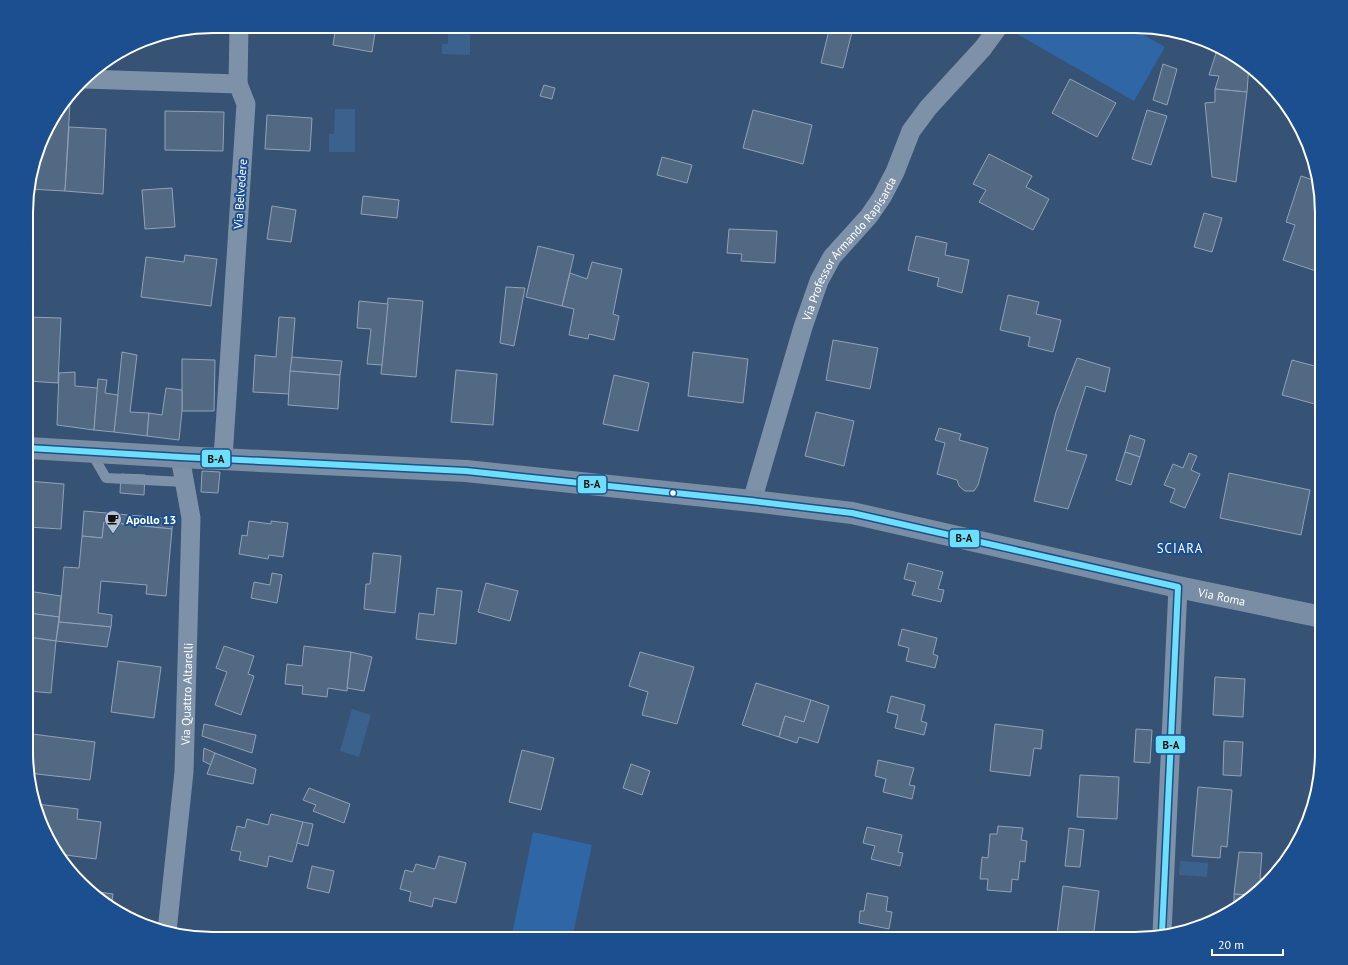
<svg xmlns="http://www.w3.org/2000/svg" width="1348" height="965" font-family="'PT Sans',sans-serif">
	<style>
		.green { fill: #2f66a5 }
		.water { fill: #3b618d }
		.building { fill: #526984; stroke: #92a2b6 }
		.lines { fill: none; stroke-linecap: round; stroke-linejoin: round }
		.lane { stroke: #7d92a8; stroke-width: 10 }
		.street { stroke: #7d92a8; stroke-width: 19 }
		.secondary { stroke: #798da4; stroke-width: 22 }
		.bus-1-casing { stroke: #1b4f8f; stroke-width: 9 }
		.bus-1 { stroke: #6ddff8; stroke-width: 6 }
		.bus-dot { fill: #fff; stroke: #1b4f8f; stroke-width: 1.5 }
		.labels { text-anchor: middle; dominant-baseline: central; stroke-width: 4; stroke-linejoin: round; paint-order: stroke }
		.street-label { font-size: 12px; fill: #fff; stroke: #1b4f8f }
		.poi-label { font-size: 12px; font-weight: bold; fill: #fff; stroke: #1b4f8f; text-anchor: start }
		.neighbourhood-label { font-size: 13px; letter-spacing: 1px; fill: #fff; stroke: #1b4f8f }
		.rim { fill: none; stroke: #fff; stroke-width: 2 }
		.line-badge { stroke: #1b4f8f; stroke-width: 1.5 }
		.pale-badge-label { font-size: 11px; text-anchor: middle; font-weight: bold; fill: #111 }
	</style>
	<rect width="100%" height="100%" fill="#365274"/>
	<g class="green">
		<path d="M1021,26H1128L1165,47L1134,101L1017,34Z"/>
		<path d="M533,832L592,845L572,939H511Z"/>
	</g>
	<g class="water">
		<path d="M448,26H470V55L442,54V44H448Z"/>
		<path d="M335,109H355V152H329V134H334Z"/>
		<path d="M352,709L371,715L359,757L340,751Z"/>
		<path d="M1180,861L1208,863L1207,877L1179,875Z"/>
	</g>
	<g class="building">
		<path d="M336,26H376L372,52L333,45Z"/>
		<path d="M830,26L852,32L843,68L821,63Z"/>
		<path d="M1218,47L1249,65L1247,92L1215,89L1219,76L1209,75Z"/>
		<path d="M1163,64L1177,69L1167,105L1153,100Z"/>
		<path d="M1070,79L1116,103L1097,137L1052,113Z"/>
		<path d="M544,85L555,88L552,99L540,96Z"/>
		<path d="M1215,89L1247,92L1236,182L1212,177L1205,103L1215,102Z"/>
		<path d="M67,102H70L65,191L30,189V179L45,130Z"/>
		<path d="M753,110L812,125L803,164L743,148Z"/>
		<path d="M1147,110L1167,116L1151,165L1132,159Z"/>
		<path d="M165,111L224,112L223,151L165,150Z"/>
		<path d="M267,115L312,118L310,151L265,149Z"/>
		<path d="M69,127L106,129L103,194L65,191Z"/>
		<path d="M989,154L1032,176L1026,187L1049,199L1033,230L979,202L986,190L973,184Z"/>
		<path d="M662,157L692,165L687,183L657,175Z"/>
		<path d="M1301,176L1316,181L1322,201V273L1283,260L1295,225L1286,222Z"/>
		<path d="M172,188L175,227L145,229L142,190Z"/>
		<path d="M363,196L399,200L397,218L361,214Z"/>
		<path d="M272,206L296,210L291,242L267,239Z"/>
		<path d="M1204,213L1222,218L1212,252L1194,247Z"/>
		<path d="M729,229L777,231L775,263L741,261L742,254L727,253Z"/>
		<path d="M916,236L947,243L945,255L969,260L962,293L937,286L939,278L908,270Z"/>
		<path d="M538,246L574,255L562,306L526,297Z"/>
		<path d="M185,255L217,259L211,306L141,297L146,257L184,262Z"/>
		<path d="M592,262L622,269L613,314L619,316L614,340L589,334L588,339L569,335L574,309L562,306L570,273L587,279Z"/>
		<path d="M506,287L525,288L514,346L500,343Z"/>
		<path d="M1008,295L1039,302L1036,314L1061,320L1053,352L1028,346L1030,337L1000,330Z"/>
		<path d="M388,298L423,301L416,377L381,374Z"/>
		<path d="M359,301L388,304L382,365L367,364L371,329L357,328Z"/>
		<path d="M28,317L61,318L58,383L28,381Z"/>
		<path d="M279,317L295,318L289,394L253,392L255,355L276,357Z"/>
		<path d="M833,340L878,348L870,389L826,380Z"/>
		<path d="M122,352L137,355L130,412L149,413L147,436L114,432Z"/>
		<path d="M693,352L748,359L743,403L688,396Z"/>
		<path d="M292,357L342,361L340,375L290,371Z"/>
		<path d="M1077,358L1110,368L1105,392L1086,386L1066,450L1087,455L1068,509L1034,501L1056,412Z"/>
		<path d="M182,359L215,360L214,411H182Z"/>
		<path d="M1292,360L1322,368V406L1282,395Z"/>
		<path d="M456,370L497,374L493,425L451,422Z"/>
		<path d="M290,371L340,375L338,409L288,405Z"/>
		<path d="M75,372V386L98,388L94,430L57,425L59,373Z"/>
		<path d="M614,375L649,383L638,431L603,424Z"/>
		<path d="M98,379L107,380L105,393L118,395L114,432L94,430Z"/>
		<path d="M166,388L182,390V411L179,440L147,436L149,413L162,415Z"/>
		<path d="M816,412L854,421L844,466L805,456Z"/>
		<path d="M939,428L961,434L959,440L988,448L978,485L974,491H965L959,486L957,480L937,474L945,443L935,440Z"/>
		<path d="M1130,435L1145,440L1140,457L1125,452Z"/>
		<path d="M1125,452L1140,457L1131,485L1116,480Z"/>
		<path d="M1189,453L1197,456L1191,470L1200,474L1185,508L1170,502L1175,489L1164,485L1173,464L1183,468Z"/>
		<path d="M202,471L220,472L218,493L201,492Z"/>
		<path d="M1229,473L1310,490L1301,535L1220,518Z"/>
		<path d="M121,474L145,475L144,495L120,493Z"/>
		<path d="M28,481L64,484L61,529L28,527Z"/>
		<path d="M84,511L173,519L172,529L104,522L102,538L82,536Z"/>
		<path d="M249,521L271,524V521L288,523L283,557L269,555L268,559L239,554L242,535L247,536Z"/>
		<path d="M104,522L172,529L166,596L146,594L147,585L101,581L98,613L112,615L111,627L59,622L64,567L79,568L82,536L102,538Z"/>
		<path d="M373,553L401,556L395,613L364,609L366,584H370Z"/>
		<path d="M908,563L943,572L938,589L944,590L941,602L912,595L916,582L904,579Z"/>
		<path d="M272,573L282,575L277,603L251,598L254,582L270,585Z"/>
		<path d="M486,583L518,591L510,621L478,612Z"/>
		<path d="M437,588L462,591L456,644L416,639L419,613L434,615Z"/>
		<path d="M28,591L61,596L59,617L28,613Z"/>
		<path d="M28,613L59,617L56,641L28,637Z"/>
		<path d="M59,622L111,627L107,647L56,641Z"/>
		<path d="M902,629L937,638L933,654L938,656L935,668L906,661L909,648L898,645Z"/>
		<path d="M28,637L56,641L51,693L28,691Z"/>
		<path d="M224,646L254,656L248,674L254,676L241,715L215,705L227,672L216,668Z"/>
		<path d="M304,646L351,652L347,691L328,688L327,697L302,694L303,686L285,684L287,664L302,666Z"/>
		<path d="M351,652L372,657L364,691L347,688Z"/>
		<path d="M640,652L694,667L677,724L642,715L648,692L629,686Z"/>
		<path d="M118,661L161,667L154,718L111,712Z"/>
		<path d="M1215,677L1245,679L1243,717L1213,715Z"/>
		<path d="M756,683L811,700L804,722L785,716L779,737L742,725Z"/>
		<path d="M891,696L925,705L921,721L927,723L924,735L895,728L898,715L887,712Z"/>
		<path d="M811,700L829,706L818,743L799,737L797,743L779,737L785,716L804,722Z"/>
		<path d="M204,724L256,735L252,753L202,736Z"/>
		<path d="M995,724L1043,730L1041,749L1034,748L1030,776L990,771Z"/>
		<path d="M1136,729L1152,730L1150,763L1134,762Z"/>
		<path d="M32,734L95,742L90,780L28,773Z"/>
		<path d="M1224,741L1243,742L1241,776L1223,775Z"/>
		<path d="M204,748L215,753L211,765L203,761Z"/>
		<path d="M522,750L554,758L541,810L509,802Z"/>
		<path d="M215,753L256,769L253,784L207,774Z"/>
		<path d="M878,760L914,768L909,785L915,786L912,799L883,792L886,779L875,776Z"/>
		<path d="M631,764L650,771L642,795L623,788Z"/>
		<path d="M1080,775L1119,777L1117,819L1077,817Z"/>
		<path d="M1198,787L1232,790L1227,847L1221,846L1220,858L1192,856Z"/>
		<path d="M309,788L350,804L344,823L313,811L316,805L303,800Z"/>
		<path d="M37,804L78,809L77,819L101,822L96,859L58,854L51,845Z"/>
		<path d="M271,814L303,822L292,862L269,856L267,867L239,860L241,852L231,850L237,826L245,828L247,819L268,825Z"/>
		<path d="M303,822L313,824L308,846L297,843Z"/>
		<path d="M998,826L1023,828L1021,840L1027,841L1025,862L1020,861L1018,880L1012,879L1011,892L987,890L988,879H980L982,857L988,858L990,834H997Z"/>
		<path d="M867,827L902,835L898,852L903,853L900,866L871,859L875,846L863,843Z"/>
		<path d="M1069,828L1084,830L1080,867L1065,866Z"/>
		<path d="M1239,852L1262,853L1260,879H1268L1248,895L1234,894Z"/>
		<path d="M439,856L466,863L456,903L434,898L432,907L409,901L411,892L400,889L405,870L413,872L416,864L435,869Z"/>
		<path d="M312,866L334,871L329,893L307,888Z"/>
		<path d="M1063,886L1099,891L1093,939H1082L1057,935Z"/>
		<path d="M91,891L113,894L111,907L99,900Z"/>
		<path d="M867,893L888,897L886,911L892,912L889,929L859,923L860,911H864Z"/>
		<path d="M1234,894L1248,895L1234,907Z"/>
		<path d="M293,932L324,939H291Z"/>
	</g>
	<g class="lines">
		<path class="lane" d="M91,452L106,478L184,482"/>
		<g class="street">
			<path d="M84,79L238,84L246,104L223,458"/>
			<path d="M238,84L239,26"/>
			<path id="s1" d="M752,501L803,327L819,281L832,257L869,216L882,197L895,172L911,131L928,108L983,48L999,26"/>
			<path id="s2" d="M167,931L184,772L191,518L180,457"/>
			<path d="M1162,933L1178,587"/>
		</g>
		<path class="secondary" id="s3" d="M28,448L180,457L466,471L752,501L852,513L1178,587L1322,617"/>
		<g class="bus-1-casing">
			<path id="bus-1" d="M28,448L180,457L466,471L752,501L852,513L1178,587L1162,933"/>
		</g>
		<use href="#bus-1" class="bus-1"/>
	</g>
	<defs>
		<g id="cafe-pin" transform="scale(0.9)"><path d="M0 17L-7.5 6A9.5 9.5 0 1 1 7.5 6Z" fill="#b9c2ce" stroke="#1b4f8f"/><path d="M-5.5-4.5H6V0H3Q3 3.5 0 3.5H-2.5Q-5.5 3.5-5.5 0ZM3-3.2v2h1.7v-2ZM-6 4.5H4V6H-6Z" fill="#111"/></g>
	</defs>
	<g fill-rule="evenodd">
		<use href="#cafe-pin" x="113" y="519"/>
	</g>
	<circle class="bus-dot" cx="673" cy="493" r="3.5"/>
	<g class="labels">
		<g class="street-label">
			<text transform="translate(240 194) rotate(-86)">Via Belvedere</text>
			<text stroke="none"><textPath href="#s1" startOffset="273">Via Professor Armando Rapisarda</textPath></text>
			<text stroke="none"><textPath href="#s3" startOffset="1206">Via Roma</textPath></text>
			<text stroke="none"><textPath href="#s2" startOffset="238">Via Quattro Altarelli</textPath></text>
		</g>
		<g class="poi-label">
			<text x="126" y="519">Apollo 13</text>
		</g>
		<g class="neighbourhood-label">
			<text x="1180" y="548">SCIARA</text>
		</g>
	</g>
	<path d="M0 0H1348V965H0ZM213 33H1135A180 180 0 0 1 1315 213V752A180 180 0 0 1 1135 932H213A180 180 0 0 1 33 752V213A180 180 0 0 1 213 33Z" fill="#1b4f8f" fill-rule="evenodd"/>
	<path class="rim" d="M213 33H1135A180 180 0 0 1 1315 213V752A180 180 0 0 1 1135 932H213A180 180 0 0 1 33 752V213A180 180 0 0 1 213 33Z"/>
	<g class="line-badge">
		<rect x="201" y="449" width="30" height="19" rx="4" fill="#6ddff8"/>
		<rect x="577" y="475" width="30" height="19" rx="4" fill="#6ddff8"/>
		<rect x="949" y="529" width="31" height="19" rx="4" fill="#6ddff8"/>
		<rect x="1155" y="735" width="31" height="19" rx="4" fill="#6ddff8"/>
	</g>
	<g class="pale-badge-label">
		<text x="216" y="463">B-A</text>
		<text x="592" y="488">B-A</text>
		<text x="964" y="542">B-A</text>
		<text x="1171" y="749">B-A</text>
	</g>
	<path d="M1212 949v6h71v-6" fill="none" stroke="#ffffff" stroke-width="2"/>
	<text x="1218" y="949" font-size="12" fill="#ffffff" stroke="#1b4f8f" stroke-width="3" paint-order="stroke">20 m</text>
</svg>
